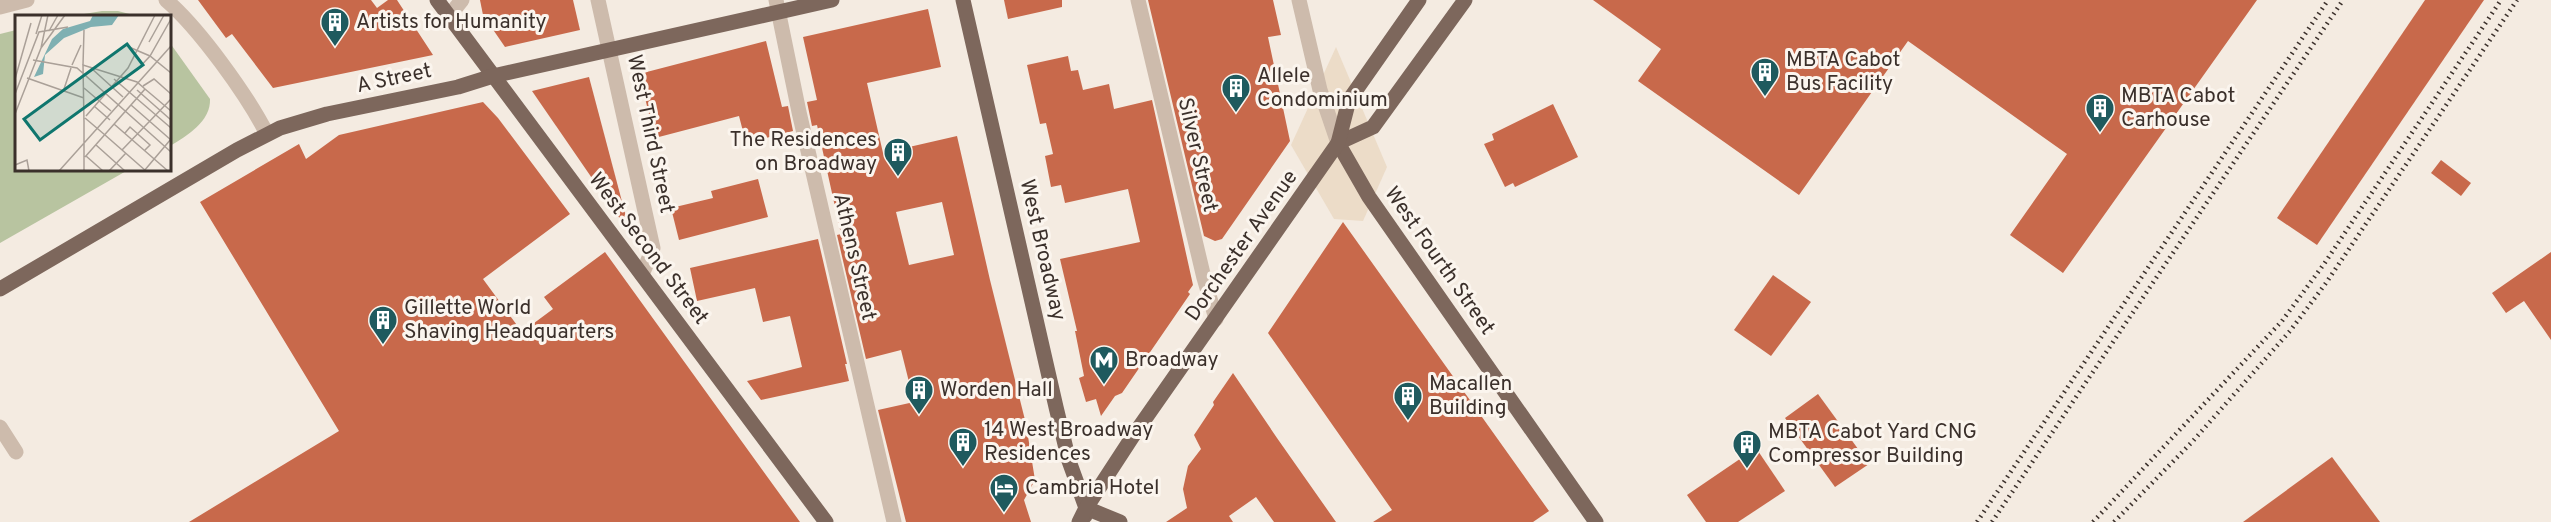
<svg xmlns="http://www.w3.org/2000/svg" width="2551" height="522" font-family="Overpass,sans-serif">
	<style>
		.green { fill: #b8c4a0 }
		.plaza { fill: #ecdcc8 }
		.building { fill: #c8694b; fill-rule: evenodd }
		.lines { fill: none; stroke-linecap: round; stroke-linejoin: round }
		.minor { stroke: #cdbbac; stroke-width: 15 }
		.major { stroke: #7d675c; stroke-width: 15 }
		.rail { stroke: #3b302b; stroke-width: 4.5; stroke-dasharray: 1.5 4.5; stroke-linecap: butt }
		.labels { text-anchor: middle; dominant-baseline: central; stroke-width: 6; stroke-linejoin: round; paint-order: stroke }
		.poi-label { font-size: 21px; fill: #3b302b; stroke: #fbf5ee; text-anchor: start }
		.street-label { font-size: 21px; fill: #3b302b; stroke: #fbf5ee }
		.inset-road { fill: none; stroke: #aaa098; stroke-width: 1.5 }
		.view { fill: #0f766e; fill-opacity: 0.15; stroke: #0f766e; stroke-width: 3 }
		.inset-edge { fill: none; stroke: #3b302b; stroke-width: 3 }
	</style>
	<rect width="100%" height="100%" fill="#f4ebe1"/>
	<g class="green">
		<path d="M102,11H118L137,16H72Z"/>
		<path d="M16,30V170H128L0,243V34Z"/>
		<path d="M170,43L210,99C211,121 187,136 170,146Z"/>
	</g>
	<path class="plaza" d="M1336,47L1387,167L1363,221L1334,219L1291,145Z"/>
	<g class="building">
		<path d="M198,0H371L377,8L388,0H397L433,55L273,88L232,34L226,38Z"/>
		<path d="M480,0H573L580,30L505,47L483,15Z"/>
		<path d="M1004,0H1062V7L1008,19Z"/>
		<path d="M1148,0H1273L1281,35L1268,37L1290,141L1222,239L1215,241L1204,236Z"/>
		<path d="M1593,0H2257L2063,273L2010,235L2067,154L1908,41L1799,195L1638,81L1661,49Z"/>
		<path d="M2425,0H2484L2317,245L2277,218Z"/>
		<path d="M928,9L941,67L867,83L883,153L957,136L990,280L1026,424L1035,480L1024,500L1031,522H906L878,410L914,402L901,350L866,359L837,235L841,234L817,125L812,126L807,102L817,100L803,37ZM942,202L954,255L909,265L896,212Z"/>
		<path d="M766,41L782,107L788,106L793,131L746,143L739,116L655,138L639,74Z"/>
		<path d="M1068,56L1071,71L1078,70L1083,90L1109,84L1114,109L1152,100L1193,285L1188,292L1190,294L1122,393L1115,396L1101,416L1096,399L1086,402L1079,378L1084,376L1075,331H1077L1060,259L1140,242L1128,189L1065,203L1061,185L1051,187L1045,156L1053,154L1046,123L1040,124L1027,65Z"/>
		<path d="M589,77L629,228L627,229L532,91Z"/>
		<path d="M483,102L498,118L570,214L483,279L522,332L553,309L544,297L605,252L800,522H189L339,431L200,202L299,144L306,159L339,135Z"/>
		<path d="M1553,104L1578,157L1515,187L1513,183L1505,187L1484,144L1494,140L1492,134Z"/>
		<path d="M2441,160L2471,183L2461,196L2431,173Z"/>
		<path d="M758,179L768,217L679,240L671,208L713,198L711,191Z"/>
		<path d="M1343,222L1549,511L1533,522H1373L1392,510L1268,333Z"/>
		<path d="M818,239L847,364H845L849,381L761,400L747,381L802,367L790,316L763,322L755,288L697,301L690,268Z"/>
		<path d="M2551,252V340L2524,301L2506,313L2492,293Z"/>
		<path d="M1773,275L1811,302L1771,356L1734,330Z"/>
		<path d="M1233,373L1277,438L1336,522H1274L1256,497L1229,516L1233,522H1166L1187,508L1183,489L1188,466L1201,449L1194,435L1214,405L1213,402Z"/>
		<path d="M1818,394L1869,464L1835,487L1785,418Z"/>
		<path d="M1756,448L1785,491L1738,522H1706L1687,495Z"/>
		<path d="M2332,457L2380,522H2243Z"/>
	</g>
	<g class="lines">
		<g class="minor">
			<path d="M166,0C199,28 247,95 267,134"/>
			<path d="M598,0L653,248L642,275"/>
			<path d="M776,0L799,112L894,522"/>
			<path d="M1138,0L1204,278L1216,319"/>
			<path d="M1299,0L1320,90L1338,143"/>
			<path d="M0,7L27,0"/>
			<path d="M449,16L462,0"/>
			<path d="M0,427L16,452"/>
		</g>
		<g class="major">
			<path d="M437,0L826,522"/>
			<path d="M963,0L1056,407L1069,461L1086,508L1085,516"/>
			<path d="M1338,143L1369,197L1596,522"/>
			<path d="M1338,143L1373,127L1465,0"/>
			<path d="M0,289L237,150L280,128L327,114L458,87L493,76L832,0"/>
			<path d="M1086,508L1120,522"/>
			<path d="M1079,522L1086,508L1133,436L1338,143L1349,100L1419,0"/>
		</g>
		<g class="rail">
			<path d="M1977,522L2328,0"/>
			<path d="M1992,522L2343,0"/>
			<path d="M2093,522L2282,321L2324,264L2501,0"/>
			<path d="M2114,522L2193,441L2290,331L2326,283L2517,0"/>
		</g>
	</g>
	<defs>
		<g id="building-pin" transform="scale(1.5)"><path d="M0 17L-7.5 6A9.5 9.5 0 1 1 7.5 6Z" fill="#1f5a5e" stroke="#fbf5ee"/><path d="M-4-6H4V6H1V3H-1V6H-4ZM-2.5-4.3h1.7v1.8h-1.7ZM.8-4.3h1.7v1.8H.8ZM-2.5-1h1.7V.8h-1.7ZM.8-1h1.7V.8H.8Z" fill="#fff"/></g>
		<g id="metro-pin" transform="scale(1.5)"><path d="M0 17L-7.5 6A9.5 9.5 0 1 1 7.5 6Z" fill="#1f5a5e" stroke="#fbf5ee"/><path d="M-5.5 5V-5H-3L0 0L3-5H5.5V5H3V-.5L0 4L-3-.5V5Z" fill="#fff"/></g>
		<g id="hotel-pin" transform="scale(1.5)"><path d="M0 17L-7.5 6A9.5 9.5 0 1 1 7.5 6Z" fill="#1f5a5e" stroke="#fbf5ee"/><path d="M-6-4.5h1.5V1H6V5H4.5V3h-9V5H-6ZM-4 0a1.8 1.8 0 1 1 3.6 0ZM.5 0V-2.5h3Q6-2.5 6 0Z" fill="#fff"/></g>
	</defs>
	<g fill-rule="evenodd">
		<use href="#building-pin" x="335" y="22"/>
		<use href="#building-pin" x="1765" y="72"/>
		<use href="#building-pin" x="1236" y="88"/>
		<use href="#building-pin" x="2100" y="108"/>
		<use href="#building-pin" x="898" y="152"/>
		<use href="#building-pin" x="383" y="320"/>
		<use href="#metro-pin" x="1104" y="360"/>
		<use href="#building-pin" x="919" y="390"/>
		<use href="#building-pin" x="1408" y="396"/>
		<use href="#building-pin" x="963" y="442"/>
		<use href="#building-pin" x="1747" y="444"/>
		<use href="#hotel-pin" x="1004" y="488"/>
	</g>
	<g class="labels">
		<g class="poi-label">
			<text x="356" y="22">Artists for Humanity</text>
			<text x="1786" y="60">MBTA Cabot<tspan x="1786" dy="24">Bus Facility</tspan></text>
			<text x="1257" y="76">Allele<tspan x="1257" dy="24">Condominium</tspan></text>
			<text x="2121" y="96">MBTA Cabot<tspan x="2121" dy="24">Carhouse</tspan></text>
			<text x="877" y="140" text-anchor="end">The Residences<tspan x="877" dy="24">on Broadway</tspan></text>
			<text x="404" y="308">Gillette World<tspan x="404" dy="24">Shaving Headquarters</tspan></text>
			<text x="1125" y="360">Broadway</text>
			<text x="1429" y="384">Macallen<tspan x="1429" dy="24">Building</tspan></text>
			<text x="940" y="390">Worden Hall</text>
			<text x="984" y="430">14 West Broadway<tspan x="984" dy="24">Residences</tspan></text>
			<text x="1768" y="432">MBTA Cabot Yard CNG<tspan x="1768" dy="24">Compressor Building</tspan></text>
			<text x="1025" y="488">Cambria Hotel</text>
		</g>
		<g class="street-label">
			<text transform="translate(394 79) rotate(-12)">A Street</text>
			<text transform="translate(650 134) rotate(78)">West Third Street</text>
			<text transform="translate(1197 155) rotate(77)">Silver Street</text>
			<text transform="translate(1242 246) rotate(-55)">Dorchester Avenue</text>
			<text transform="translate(648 249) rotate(53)">West Second Street</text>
			<text transform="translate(1042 250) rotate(77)">West Broadway</text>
			<text transform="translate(854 257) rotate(77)">Athens Street</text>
			<text transform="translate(1439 261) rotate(55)">West Fourth Street</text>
		</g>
	</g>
	<g transform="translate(15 15)">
		<rect width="156" height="156" fill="#f4ebe1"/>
		<path d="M78,0H104L97,10L76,12L49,23L30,40L28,59L19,62L37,24L48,14L75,6Z" fill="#7fb0b2"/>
		<path class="inset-road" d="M34,16L43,0M21,19L27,0M134,27L149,0M114,32L135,41L156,58M26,33L50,0M18,45L62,53L156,137M57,50L66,30M68,50L69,15M75,52L108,82M122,55L135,41L156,4M12,63L69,83M0,64L16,8M99,64L156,113M128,71L139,64L156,79M69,73L96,96M49,74L56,53M130,74L156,96M122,75L156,105M0,79L24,17L53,12M116,90L156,125M79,91L95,105M0,99L26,33L33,0M71,101L113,53L140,0M70,103L90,120M69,106V156M69,108L68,50L122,67L130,74L70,142M99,109L153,156M110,118L115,112L135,130L130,135M90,120L131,156M81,130L110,156M107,135L156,84M71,141L88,156M0,150L12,145L14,156M44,156L156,31M94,156L111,138M129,156L156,124"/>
		<path class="view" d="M112,29L128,50L25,125L9,104Z"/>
		<rect width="156" height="156" class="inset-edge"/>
	</g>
</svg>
